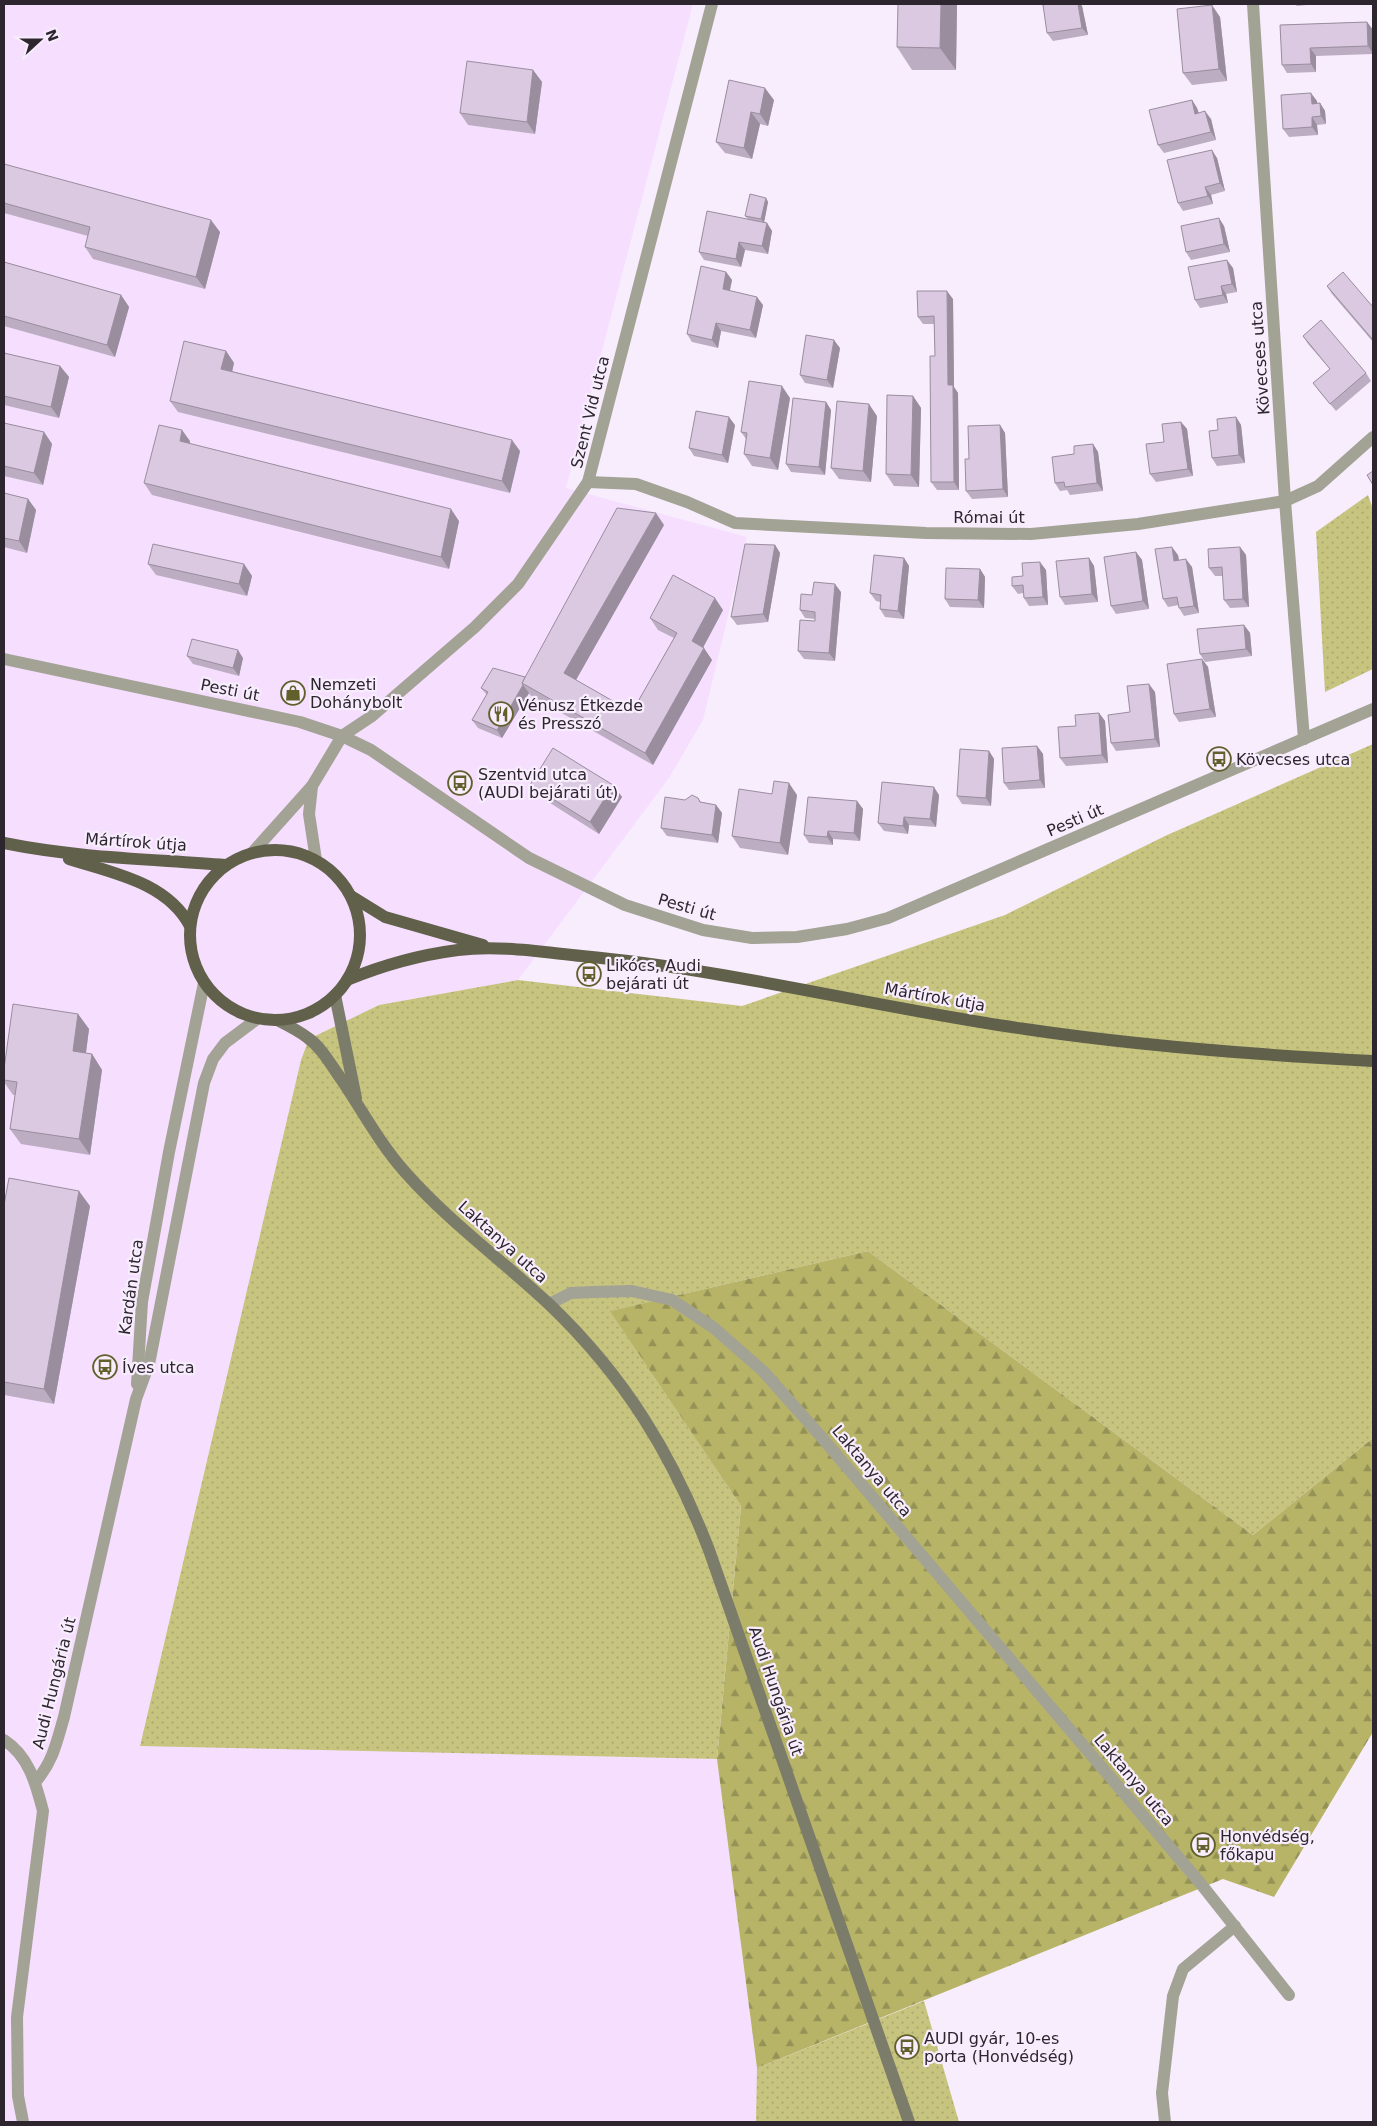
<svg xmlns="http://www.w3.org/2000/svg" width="1377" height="2126" font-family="'DejaVu Sans',sans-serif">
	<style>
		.built { fill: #f6deff }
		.grass { fill: url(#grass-dots) }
		.forest { fill: url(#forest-firs) }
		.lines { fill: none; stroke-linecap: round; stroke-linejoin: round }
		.street { stroke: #a2a295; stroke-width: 12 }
		.secondary { stroke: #7c7c6a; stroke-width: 12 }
		.primary { stroke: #61614b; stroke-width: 12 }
		.wall { fill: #bcadc2 }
		.shaded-wall { fill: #998d9e }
		.building { fill: #dbc9e2; stroke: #998d9e }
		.labels { text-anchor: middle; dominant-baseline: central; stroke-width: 4.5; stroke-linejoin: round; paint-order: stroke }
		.street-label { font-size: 16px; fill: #2d262f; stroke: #f8edfd }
		.poi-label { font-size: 16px; fill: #2d262f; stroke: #f8edfd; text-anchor: start }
	</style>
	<defs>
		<pattern id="grass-dots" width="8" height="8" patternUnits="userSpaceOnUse" patternTransform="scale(1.25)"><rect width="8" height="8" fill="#c7c47f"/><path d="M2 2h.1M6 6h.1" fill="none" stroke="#aba86e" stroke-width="1.8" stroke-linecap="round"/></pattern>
		<pattern id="forest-firs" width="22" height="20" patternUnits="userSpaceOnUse" patternTransform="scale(1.25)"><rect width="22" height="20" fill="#b7b468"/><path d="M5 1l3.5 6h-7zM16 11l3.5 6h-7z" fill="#959256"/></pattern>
	</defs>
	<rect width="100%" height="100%" fill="#f8edfd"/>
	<path class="built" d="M4,4H693L566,488L747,537L703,720L669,778L518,980L379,1005L309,1039L301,1060L140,1745L717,1759L757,2068L756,2122H4Z"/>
	<g class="grass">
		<path d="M1368,495L1373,509V669L1325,692L1316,532Z"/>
		<path d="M1373,744V1438L1253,1535L868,1251L611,1311L741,1506L717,1759L140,1746L301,1060L309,1039L379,1005L518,980L742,1006L1005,915L1165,836Z"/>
		<path d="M924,2001L959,2122H756L757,2068Z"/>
	</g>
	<path class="forest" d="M868,1251L1253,1535L1373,1438V1732L1274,1897L1223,1879L757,2068L717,1759L741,1506L610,1311Z"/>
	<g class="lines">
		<g class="street">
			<path d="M1253,4L1285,501L1304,739"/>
			<path d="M588,482L636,484L687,502L735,523L926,533L1031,534L1138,524L1285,501L1318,486L1373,437"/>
			<path d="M4,659L300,722L342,736L371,750L529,858L625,905L703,930L752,938L797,937L847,929L888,918L1373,709"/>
			<path d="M312,786L309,814L316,860"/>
			<path d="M252,853L312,786L342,736L372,716L475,627L518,584L588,482L712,4"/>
			<path d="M549,1304L571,1293L593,1292L632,1291L672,1300L714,1328L763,1371L818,1433L1201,1884L1289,1995"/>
			<path d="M137,1384L142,1302L169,1152L204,983"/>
			<path d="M4,1740C29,1756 36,1784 43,1811L17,2017L18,2096L23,2122"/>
			<path d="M36,1781C53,1762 57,1741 64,1717L136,1399L149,1364L204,1083L213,1059L225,1043L257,1019"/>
			<path d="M1165,2122L1162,2093L1173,1996L1183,1969L1235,1926"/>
		</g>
		<g class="secondary">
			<path d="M335,995L356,1098"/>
			<path d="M279,1021C289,1026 299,1031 308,1038C322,1048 331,1065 341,1079C362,1110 380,1144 405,1172C449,1222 502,1260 550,1305C625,1377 672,1454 709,1550L909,2122"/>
		</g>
		<g class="primary">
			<path d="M4,843C78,858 150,859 225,865"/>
			<circle cx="275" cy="935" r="85"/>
			<path d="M69,859C112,873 167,882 190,926"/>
			<path d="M351,896L385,917L483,945"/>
			<path d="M347,980C383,965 419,955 458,950C499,945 541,952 582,956C732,970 877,1008 1025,1029C1140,1046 1257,1055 1373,1061"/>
		</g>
	</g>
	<g class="wall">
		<path d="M957,4L956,70H912L897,47Z"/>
		<path d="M1295,4H1316L1297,6Z"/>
		<path d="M1082,6L1088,35L1053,41L1047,33Z"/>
		<path d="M1220,17L1227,81L1192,85L1183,73Z"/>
		<path d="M1367,22L1373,30V54L1316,56V72L1287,73L1282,65L1280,25Z"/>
		<path d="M533,70L542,82L535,134L468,125L460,113Z"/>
		<path d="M729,80L774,100L768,126L760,124L752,159L725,153L716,142Z"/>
		<path d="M1192,100L1197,108L1199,113L1211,119L1216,140L1164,153L1158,145Z"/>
		<path d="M1317,101V103H1320L1325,111L1326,124L1317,125L1318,135L1289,137L1283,129Z"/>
		<path d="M1217,158L1225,191L1211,195L1213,204L1183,211L1178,203Z"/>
		<path d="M4,164L220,232L205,289L93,259L85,247L88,236L4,213Z"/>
		<path d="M766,198L768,202L764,222L767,223L772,231L768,254L745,250L741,267L704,260L699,252L748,219L745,216Z"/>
		<path d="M1224,226L1230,252L1191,260L1186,252Z"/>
		<path d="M4,262L121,295L129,307L115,357L4,326Z"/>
		<path d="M1233,268L1237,292L1226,294L1228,303L1200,308L1195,300Z"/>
		<path d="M726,272L732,280L730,291L763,305L756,338L721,331L718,348L692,342L687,334Z"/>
		<path d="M1327,286L1373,307V342L1332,294Z"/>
		<path d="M953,299L954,387L958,393L959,490H937L931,482L935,356L934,324H923L918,317Z"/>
		<path d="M1303,336L1366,373L1371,381L1336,411L1319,391L1313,383L1330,369L1308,344Z"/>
		<path d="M840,348L833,388L805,383L800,375Z"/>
		<path d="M226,351L234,363L232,371L520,451L510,493L178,412L170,401Z"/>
		<path d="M4,353L60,366L69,377L59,418L4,405Z"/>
		<path d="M913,396L921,408L919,487L894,486L886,474Z"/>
		<path d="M790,398L778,470L752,466L744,454L746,439L741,432Z"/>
		<path d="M826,402L831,410L825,475L791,472L786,464Z"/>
		<path d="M877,416L871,482L839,479L831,468Z"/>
		<path d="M1236,417L1241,425L1245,463L1217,466L1212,458L1218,430Z"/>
		<path d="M1181,422L1187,429L1193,476L1156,482L1150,474L1164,442Z"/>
		<path d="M4,423L44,432L52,444L43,485L4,476Z"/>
		<path d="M735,425L728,463L694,456L689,448Z"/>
		<path d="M1000,425L1005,433L1008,497L972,499L966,491L969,459Z"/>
		<path d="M190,441V444L459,521L449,569L152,495L144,483Z"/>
		<path d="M1093,444L1098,452L1103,491L1070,495L1067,490L1060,491L1055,483L1074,454Z"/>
		<path d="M4,493L28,499L36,510L27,553L4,547Z"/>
		<path d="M664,525L576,680L632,712L674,638L658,630L650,618L723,610L703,648L712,660L653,765L530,695L529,693L502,738L478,728L472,720L487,695L481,688L525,677Z"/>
		<path d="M775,545L780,553L768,622L737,625L731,617Z"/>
		<path d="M1240,547L1246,555L1249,607L1230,608L1224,600L1223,576H1215L1209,568Z"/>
		<path d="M1136,552L1142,560L1149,609L1116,614L1111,606Z"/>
		<path d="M1178,555L1179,560L1192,567L1199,613L1184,616L1179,608V605L1168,607L1163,599Z"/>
		<path d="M904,558L909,566L904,619L885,617L880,609V602L876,601L870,593Z"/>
		<path d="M1089,558L1094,566L1098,602L1065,605L1060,597Z"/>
		<path d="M148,564H244L252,576L247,596L156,575Z"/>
		<path d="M980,569L985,577L984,608L950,607L945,599Z"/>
		<path d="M1046,570L1048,605L1029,606L1024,598L1023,593L1018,594L1012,586L1023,576Z"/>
		<path d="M841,592L835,661L804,659L798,651L815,621V619L805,618L800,610L812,595Z"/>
		<path d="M1244,625L1250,633L1252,656L1205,662L1200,654Z"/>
		<path d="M187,656L243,658L239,676L193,664Z"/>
		<path d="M1202,659L1208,667L1216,717L1179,722L1174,714Z"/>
		<path d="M1155,692L1160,747L1116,751L1111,743L1130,712Z"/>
		<path d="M1099,713L1105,721L1108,763L1066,766L1060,758L1076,726Z"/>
		<path d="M1037,746L1043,754L1045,788L1009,790L1004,783Z"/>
		<path d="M989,751L994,759L991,806L962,804L957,796Z"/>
		<path d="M530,785H613L622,797L599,834L539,796Z"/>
		<path d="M772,794L797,795L788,855L740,848L732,836Z"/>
		<path d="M939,795L936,827L909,825L908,834L884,831L878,823Z"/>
		<path d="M698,798L701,802L716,805L722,813L718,843L667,836L661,828L685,800Z"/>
		<path d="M857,801L863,809L860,841L833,839V845L809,843L804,835Z"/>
		<path d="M78,1014L89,1029L86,1053L92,1054L102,1070L90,1155L21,1144L10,1129L15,1095H13L4,1082V1069Z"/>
		<path d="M4,1205L90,1206L54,1404L4,1395Z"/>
	</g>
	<g class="shaded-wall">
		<path d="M941,4H957L956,70L940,48Z"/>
		<path d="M1078,4H1081L1082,6L1088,35L1082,28Z"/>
		<path d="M1212,5L1220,17L1227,81L1219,69Z"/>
		<path d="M1367,22L1373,30V53L1368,46Z"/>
		<path d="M1310,48L1316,56V72L1311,64Z"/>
		<path d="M533,70L542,82L535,134L527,122Z"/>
		<path d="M765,88L774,100L768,126L760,114Z"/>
		<path d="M1311,93L1317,101L1318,112L1312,104Z"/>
		<path d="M1192,100L1197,108L1201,122L1195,114Z"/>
		<path d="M1320,103L1325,111L1326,124L1321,116Z"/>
		<path d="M1205,111L1211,119L1216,140L1211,132Z"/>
		<path d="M751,112L760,124L752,159L744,148Z"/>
		<path d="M1312,117L1317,125L1318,135L1312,127Z"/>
		<path d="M1212,150L1217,158L1225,191L1220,183Z"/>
		<path d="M1205,187L1211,195L1213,204L1208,196Z"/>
		<path d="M766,198L768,202L764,223L761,219Z"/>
		<path d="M1219,218L1224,226L1230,252L1224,244Z"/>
		<path d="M211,220L220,232L205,289L196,277Z"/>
		<path d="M767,223L772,231L768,254L762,246Z"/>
		<path d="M739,242L745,250L741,267L736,259Z"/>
		<path d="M1227,260L1233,268L1237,292L1232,284Z"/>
		<path d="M726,272L732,280L728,297L723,289Z"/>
		<path d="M1221,286L1226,294L1228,303L1223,295Z"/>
		<path d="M947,291L953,299L954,387L958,393L959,490L954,482L948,385Z"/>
		<path d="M121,295L129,307L115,357L107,345Z"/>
		<path d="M757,297L763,305L756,338L750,330Z"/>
		<path d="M716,323L721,331L718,348L712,340Z"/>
		<path d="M834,340L840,348L833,388L827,380Z"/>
		<path d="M226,351L234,363L230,381L221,369Z"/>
		<path d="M60,366L69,377L59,418L51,407Z"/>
		<path d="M782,386L790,398L778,470L770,458Z"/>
		<path d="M913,396L921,408L919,487L911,475Z"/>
		<path d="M826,402L831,410L825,475L819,467Z"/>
		<path d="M869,404L877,416L871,482L863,471Z"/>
		<path d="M729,417L735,425L728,463L722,455Z"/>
		<path d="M1236,417L1241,425L1245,463L1239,455Z"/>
		<path d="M1181,422L1187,429L1193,476L1188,469Z"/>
		<path d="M1000,425L1005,433L1008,497L1003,489Z"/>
		<path d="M182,430L190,441L188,453L180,441Z"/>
		<path d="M44,432L52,444L43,485L34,473Z"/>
		<path d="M512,440L520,451L510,493L502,481Z"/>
		<path d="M1093,444L1098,452L1103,491L1097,483Z"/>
		<path d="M28,499L36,510L27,553L19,541Z"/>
		<path d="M451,509L459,521L449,569L441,557Z"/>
		<path d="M656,513L664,525L573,685L564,673Z"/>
		<path d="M775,545L780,553L768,622L763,614Z"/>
		<path d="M1172,547L1178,555L1180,569L1174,561Z"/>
		<path d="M1240,547L1246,555L1249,607L1243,599Z"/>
		<path d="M1136,552L1142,560L1149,609L1143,601Z"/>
		<path d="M904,558L909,566L904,619L898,611Z"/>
		<path d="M1089,558L1094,566L1098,602L1092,594Z"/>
		<path d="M1186,559L1192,567L1199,613L1194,606Z"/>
		<path d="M1040,562L1046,570L1048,605L1043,597Z"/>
		<path d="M244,564L252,576L247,596L239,584Z"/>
		<path d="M980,569L985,577L984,608L978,600Z"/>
		<path d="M835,584L841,592L835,661L829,653Z"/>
		<path d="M715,598L723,610L700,653L692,641Z"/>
		<path d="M1244,625L1250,633L1252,656L1246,649Z"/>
		<path d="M704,648L712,660L653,765L645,753Z"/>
		<path d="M238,650L243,658L239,676L233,668Z"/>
		<path d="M1202,659L1208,667L1216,717L1210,709Z"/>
		<path d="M1149,684L1155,692L1160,747L1155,739Z"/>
		<path d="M523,685L529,693L502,738L497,730Z"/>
		<path d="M1099,713L1105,721L1108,763L1102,755Z"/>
		<path d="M1037,746L1043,754L1045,788L1040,780Z"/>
		<path d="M989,751L994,759L991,806L986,798Z"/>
		<path d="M789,783L797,795L788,855L780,843Z"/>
		<path d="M613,785L622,797L599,834L590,822Z"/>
		<path d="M934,787L939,795L936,827L930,819Z"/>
		<path d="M857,801L863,809L860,841L854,833Z"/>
		<path d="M716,805L722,813L718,843L712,835Z"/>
		<path d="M904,817L909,825L908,834L903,826Z"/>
		<path d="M828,831L833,839V845L827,837Z"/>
		<path d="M78,1014L89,1029L84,1067L73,1051Z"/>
		<path d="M92,1054L102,1070L90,1155L79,1139Z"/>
		<path d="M79,1191L90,1206L54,1404L44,1389Z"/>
	</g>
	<g class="building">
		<path d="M898,4H941L940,48L897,47Z"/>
		<path d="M1048,4H1078L1082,28L1047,33L1043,5Z"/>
		<path d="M1212,5L1219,69L1183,73L1177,9Z"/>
		<path d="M1367,22L1368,46L1310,48L1311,64L1282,65L1280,25Z"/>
		<path d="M467,61L533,70L527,122L460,113Z"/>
		<path d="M729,80L765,88L760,114L751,112L744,148L716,142Z"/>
		<path d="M1311,93L1312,104L1320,103L1321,116L1312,117V127L1283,129L1281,95Z"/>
		<path d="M1192,100L1195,114L1205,111L1211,132L1158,145L1149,110Z"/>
		<path d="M1212,150L1220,183L1205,187L1208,196L1178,203L1167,160Z"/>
		<path d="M4,164L211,220L196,277L85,247L90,227L4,203Z"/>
		<path d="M750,194L766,198L761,219L745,216Z"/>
		<path d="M707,211L767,223L762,246L739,242L736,259L699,252Z"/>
		<path d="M1219,218L1224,244L1186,252L1181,226Z"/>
		<path d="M1227,260L1232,284L1221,286L1223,295L1195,300L1188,267Z"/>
		<path d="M4,262L121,295L107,345L4,316Z"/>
		<path d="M701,266L726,272L723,289L757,297L750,330L716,323L712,340L687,334Z"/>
		<path d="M1343,272L1373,307V340L1327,286Z"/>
		<path d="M917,291H947L948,385H953L954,482H931L930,356H935L934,316L918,317Z"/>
		<path d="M1321,320L1366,373L1330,404L1313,383L1330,369L1303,336Z"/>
		<path d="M806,335L834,340L827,380L800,375Z"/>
		<path d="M184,341L226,351L221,369L512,440L502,481L170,401Z"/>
		<path d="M4,353L60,366L51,407L4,396Z"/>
		<path d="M749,381L782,386L770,458L744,454L747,433L741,432Z"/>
		<path d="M887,395L913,396L911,475L886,474Z"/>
		<path d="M793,398L826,402L819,467L786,464Z"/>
		<path d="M837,401L869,404L863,471L831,468Z"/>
		<path d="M696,411L729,417L722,455L689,448Z"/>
		<path d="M1236,417L1239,455L1212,458L1209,431L1218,430L1217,419Z"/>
		<path d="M1181,422L1188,469L1150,474L1146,444L1164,442L1162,424Z"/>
		<path d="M4,423L44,432L34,473L4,466Z"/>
		<path d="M159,425L182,430L180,441L451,509L441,557L144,483Z"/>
		<path d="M1000,425L1003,489L966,491L965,459H969L968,426Z"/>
		<path d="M1093,444L1097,483L1065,487L1064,482L1055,483L1052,457L1074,454V446Z"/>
		<path d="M1373,471V485L1367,475Z"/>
		<path d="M4,493L28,499L19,541L4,538Z"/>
		<path d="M617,508L656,513L564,673L632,712L677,633L650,618L673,575L715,598L692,641L704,648L645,753L522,683Z"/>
		<path d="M153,544L244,564L239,584L148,564Z"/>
		<path d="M745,544L775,545L763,614L731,617Z"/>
		<path d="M1172,547L1174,561L1186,559L1194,606L1179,608L1177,597L1163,599L1155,549Z"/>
		<path d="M1240,547L1243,599L1224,600L1222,567L1209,568L1208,549Z"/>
		<path d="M1136,552L1143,601L1111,606L1104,557Z"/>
		<path d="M874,555L904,558L898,611L880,609L881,595L870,593Z"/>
		<path d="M1089,558L1092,594L1060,597L1056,561Z"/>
		<path d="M1040,562L1043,597L1024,598L1023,585L1012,586V577L1023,576L1022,563Z"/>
		<path d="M946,568L980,569L978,600L945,599Z"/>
		<path d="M814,582L835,584L829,653L798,651L800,620L815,621V612L800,610L801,594L812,595Z"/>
		<path d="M1244,625L1246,649L1200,654L1197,629Z"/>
		<path d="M192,639L238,650L233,668L187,656Z"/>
		<path d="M1202,659L1210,709L1174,714L1167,664Z"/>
		<path d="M493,668L525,677L522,683L523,685L497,730L472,720L488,692L481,688Z"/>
		<path d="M1149,684L1155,739L1111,743L1108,715L1130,712L1127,686Z"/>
		<path d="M1099,713L1102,755L1060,758L1058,727L1076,726L1075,715Z"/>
		<path d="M1037,746L1040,780L1004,783L1002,748Z"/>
		<path d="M553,748L613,785L590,822L530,785Z"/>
		<path d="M960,749L989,751L986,798L957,796Z"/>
		<path d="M774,781L789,783L780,843L732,836L739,789L772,794Z"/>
		<path d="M882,782L934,787L930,819L904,817L903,826L878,823Z"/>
		<path d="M692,795L698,798L700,802L716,805L712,835L661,828L665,797L685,800Z"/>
		<path d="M808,797L857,801L854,833L828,831L827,837L804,835Z"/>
		<path d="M13,1004L78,1014L73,1051L92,1054L79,1139L10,1129L17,1082L4,1080V1069Z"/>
		<path d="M9,1178L79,1191L44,1389L4,1382V1205Z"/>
	</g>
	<defs>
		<g id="shop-ring" transform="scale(1.25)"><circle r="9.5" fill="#f8edfd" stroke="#615f2c" stroke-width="1.5"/><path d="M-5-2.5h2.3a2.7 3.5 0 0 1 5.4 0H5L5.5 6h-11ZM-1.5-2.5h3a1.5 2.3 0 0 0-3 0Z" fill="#615f2c"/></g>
		<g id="restaurant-ring" transform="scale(1.25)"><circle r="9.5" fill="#f8edfd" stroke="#615f2c" stroke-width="1.5"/><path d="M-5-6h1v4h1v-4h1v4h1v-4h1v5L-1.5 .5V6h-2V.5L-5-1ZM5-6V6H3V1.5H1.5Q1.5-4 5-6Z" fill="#615f2c"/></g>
		<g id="bus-ring" transform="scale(1.25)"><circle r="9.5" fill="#f8edfd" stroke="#615f2c" stroke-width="1.5"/><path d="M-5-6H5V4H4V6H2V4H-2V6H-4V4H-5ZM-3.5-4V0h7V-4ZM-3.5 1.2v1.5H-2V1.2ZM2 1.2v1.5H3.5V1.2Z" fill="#615f2c"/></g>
	</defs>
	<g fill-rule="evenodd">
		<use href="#shop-ring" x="293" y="693"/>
		<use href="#restaurant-ring" x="501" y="714"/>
		<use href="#bus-ring" x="1219" y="759"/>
		<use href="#bus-ring" x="460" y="783"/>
		<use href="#bus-ring" x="589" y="974"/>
		<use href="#bus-ring" x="105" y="1367"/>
		<use href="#bus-ring" x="1203" y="1845"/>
		<use href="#bus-ring" x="907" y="2047"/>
	</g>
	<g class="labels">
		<g class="street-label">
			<text transform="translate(1260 358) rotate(-94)">Kövecses utca</text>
			<text transform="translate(590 412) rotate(-76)">Szent Vid utca</text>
			<text x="989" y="517">Római út</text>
			<text transform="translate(230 690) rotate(11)">Pesti út</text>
			<text transform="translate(1075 820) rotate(-23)">Pesti út</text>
			<text transform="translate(136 842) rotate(4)">Mártírok útja</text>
			<text transform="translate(687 907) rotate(16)">Pesti út</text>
			<text transform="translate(935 997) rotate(10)">Mártírok útja</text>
			<text transform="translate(503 1242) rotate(42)">Laktanya utca</text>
			<text transform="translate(131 1287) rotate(-82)">Kardán utca</text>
			<text transform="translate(872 1471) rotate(50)">Laktanya utca</text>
			<text transform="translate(54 1683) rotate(-76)">Audi Hungária út</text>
			<text transform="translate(776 1691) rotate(71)">Audi Hungária út</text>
			<text transform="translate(1134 1780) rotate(50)">Laktanya utca</text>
		</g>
		<g class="poi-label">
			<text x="310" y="684">Nemzeti<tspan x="310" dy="18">Dohánybolt</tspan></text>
			<text x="518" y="705">Vénusz Étkezde<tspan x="518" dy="18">és Presszó</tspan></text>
			<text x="1236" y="759">Kövecses utca</text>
			<text x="478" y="774">Szentvid utca<tspan x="478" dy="18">(AUDI bejárati út)</tspan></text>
			<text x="606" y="965">Likócs, Audi<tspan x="606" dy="18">bejárati út</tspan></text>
			<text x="122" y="1367">Íves utca</text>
			<text x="1220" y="1836">Honvédség,<tspan x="1220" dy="18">főkapu</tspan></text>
			<text x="924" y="2038">AUDI gyár, 10-es<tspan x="924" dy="18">porta (Honvédség)</tspan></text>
		</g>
	</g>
	<rect width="1377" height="2126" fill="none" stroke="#2d262f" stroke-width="10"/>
	<g transform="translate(40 40) rotate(69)" stroke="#f8edfd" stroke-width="4" paint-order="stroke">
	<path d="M0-4L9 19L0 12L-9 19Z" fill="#2d262f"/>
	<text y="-8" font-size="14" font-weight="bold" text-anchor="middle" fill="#2d262f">N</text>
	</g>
</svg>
